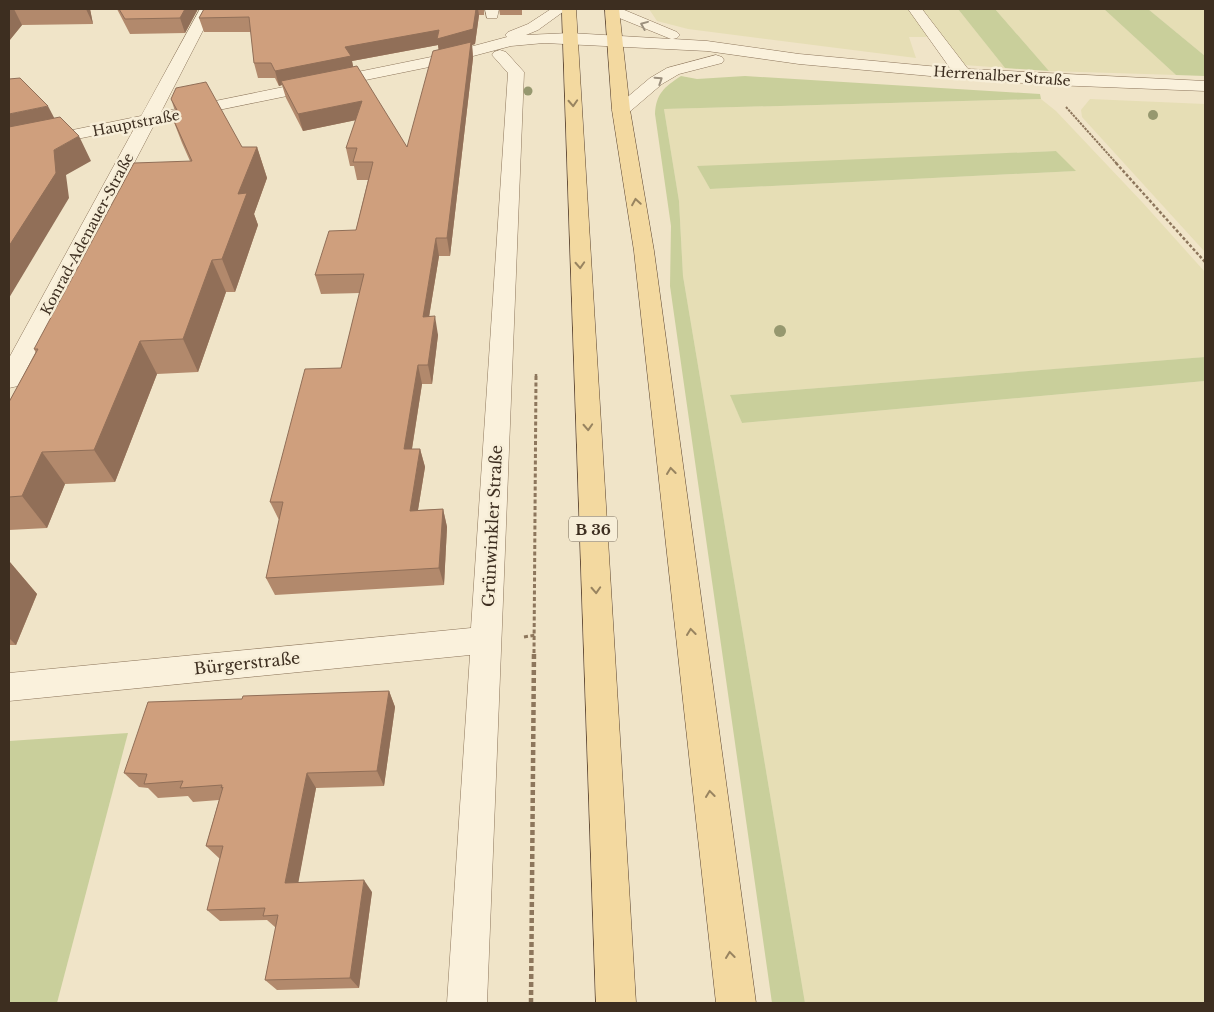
<svg xmlns="http://www.w3.org/2000/svg" width="1214" height="1012" font-family="'Libre Baskerville',serif">
	<style>
		.farmland { fill: #e6deb5; fill-rule: evenodd }
		.green { fill: #c9cf9b }
		.lines { fill: none; stroke-linecap: round; stroke-linejoin: round }
		.minor-casing { stroke: #8d765c; stroke-width: 1 }
		.major-casing { stroke: #5b4430; stroke-width: 1 }
		.path-far3 { stroke: #8d765c; stroke-width: 2; stroke-dasharray: 2.5 1; stroke-linecap: butt }
		.path-far2 { stroke: #8d765c; stroke-width: 2.5; stroke-dasharray: 3 2; stroke-linecap: butt }
		.path-far1 { stroke: #8d765c; stroke-width: 3; stroke-dasharray: 4 2.5; stroke-linecap: butt }
		.path { stroke: #8d765c; stroke-width: 4.5; stroke-dasharray: 5 3; stroke-linecap: butt }
		.minor { fill: #faf1dc; fill-rule: evenodd }
		.major { fill: #f3d9a0; fill-rule: evenodd }
		.tree { fill: #96986f }
		.wall { fill: #b2896c; fill-rule: evenodd }
		.shaded-wall { fill: #916f58 }
		.building { fill: #cf9f7d; stroke: #916f58 }
		.oneway { stroke: #9c907e }
		.oneway2 { stroke: #988460 }
		.labels { text-anchor: middle; dominant-baseline: central; stroke-width: 5; stroke-linejoin: round; paint-order: stroke }
		.far-street-label { font-size: 14px; fill: #3d2e20; stroke: #f7eed8 }
		.shield { fill: #f7eed8; stroke: #756857; stroke-width: 1 }
		.shield-label { font-size: 15px; font-weight: bold; fill: #3d2e20 }
		.street-label { font-size: 16px; fill: #3d2e20; stroke: #f7eed8 }
	</style>
	<rect width="100%" height="100%" fill="#f0e4c8"/>
	<g class="farmland">
		<path d="M649,9H908L930,37H909L916,58L688,29L657,21Z"/>
		<path d="M922,9H958L1005,68L964,65Z"/>
		<path d="M995,9H1104L1176,75L1049,71Z"/>
		<path d="M1148,9H1205V56Z"/>
		<path d="M1041,99L1056,111L1143,203L1205,272V357L731,395L742,423L1205,381V1003H805L683,276L679,201L664,109ZM1056,151L1075,171L710,189L698,167Z"/>
		<path d="M1090,99L1205,104V252L1082,117L1081,110Z"/>
	</g>
	<g class="green">
		<path d="M958,9H995L1049,71L1005,68Z"/>
		<path d="M1104,9H1148L1205,56V76L1176,75Z"/>
		<path d="M681,76L697,79L745,76L1040,94L1041,99L664,109L679,201L683,276L805,1003H772L670,286L671,226L655,114C656,94 664,87 681,76Z"/>
		<path d="M1056,151L1076,171L710,189L697,166Z"/>
		<path d="M1205,357V381L742,423L730,395Z"/>
		<path d="M128,733L57,1003H9V741Z"/>
	</g>
	<g class="lines">
		<g class="minor-casing">
			<g id="minor">
				<path d="M200,9H214L161,112L436,56L507,37L505,35L508,32L528,24L551,9H567L538,30L526,35L570,33L671,39L607,13L605,10L622,9L677,32L680,35L677,38L673,39L707,41L799,54L950,68L908,9H922L968,69L1205,81V91L1053,85L963,79L799,64L707,51L544,43L511,46L439,65L155,123L21,380L18,386L9,388V358L135,127L9,153V143L141,116Z"/>
				<path d="M485,9H499L497,18H487Z"/>
				<path d="M500,50L506,52L524,72L487,1003H447L470,655L9,701V673L471,628L508,73L492,55L494,52Z"/>
				<path d="M716,55L722,57L724,60L722,63L679,74L662,84L627,114L621,115L615,114L612,110L650,78L667,68Z"/>
			</g>
		</g>
		<g class="major-casing">
			<g id="major">
				<path d="M562,9H576L636,1003H596Z"/>
				<path d="M605,9H619L630,110L654,251L756,1003H716L634,251L612,110Z"/>
			</g>
		</g>
		<path class="path-far3" d="M1066,107L1117,164"/>
		<g class="path-far2">
			<path d="M1116,163L1205,262"/>
			<path d="M536,376V374"/>
		</g>
		<g class="path-far1">
			<path d="M524,637L536,635"/>
			<path d="M534,653L536,375"/>
		</g>
		<path class="path" d="M531,1003L534,651"/>
		<use href="#minor" class="minor"/>
		<use href="#major" class="major"/>
	</g>
	<g class="tree">
		<circle cx="528" cy="91" r="4.5"/>
		<circle cx="1153" cy="115" r="5"/>
		<circle cx="780" cy="331" r="6"/>
	</g>
	<g class="wall">
		<path d="M9,9H90L93,24L22,25L9,41Z"/>
		<path d="M117,9H198L185,33L130,34Z"/>
		<path d="M204,9H484V15H479L475,44L472,45L473,58L450,256H439L429,317L438,335L432,384H422L412,449H420L425,467L418,510L443,509L447,527L444,585L275,595L266,578L279,520L270,502L341,368L360,293L321,294L315,275L356,230L368,180H357L354,166H350L346,148L356,120L303,131L286,98L282,85L279,86L275,78H258L254,63L251,32H204L199,18ZM438,45L439,50L407,147L353,67L352,61Z"/>
		<path d="M499,9H522V15H500Z"/>
		<path d="M171,99L242,147H257L267,178L254,214L258,225L235,292H226L198,372L157,374L115,482L65,484L47,528L9,530V402L36,353L34,349L190,161L182,143L170,112L175,111Z"/>
		<path d="M9,561L37,594L16,645H9Z"/>
		<path d="M389,691L395,707L384,786L316,788L298,882L372,892L359,988L277,990L265,980L276,927H275L267,920L220,921L207,910L220,859L206,846L219,800L193,802L188,796L158,798L148,788L139,787L124,773L242,699Z"/>
	</g>
	<g class="shaded-wall">
		<path d="M9,9H14L22,25L9,41Z"/>
		<path d="M86,9H90L93,24Z"/>
		<path d="M185,9H198L185,33L180,18Z"/>
		<path d="M476,9H478L479,15L475,44L472,45L473,58L450,256L447,238L439,53L438,45L352,61L354,71L281,81L282,85L279,86L275,71L345,47Z"/>
		<path d="M362,101L366,118L303,131L298,114Z"/>
		<path d="M48,106L61,131L9,141V114Z"/>
		<path d="M79,136L91,161L66,175L69,198L9,298V246L54,150Z"/>
		<path d="M257,147L267,178L254,214L258,225L235,292L222,259L238,194Z"/>
		<path d="M436,238L439,256L426,335L423,317Z"/>
		<path d="M212,260L226,292L198,372L183,339Z"/>
		<path d="M435,316L438,335L432,384L428,365Z"/>
		<path d="M140,341L157,374L115,482L94,450Z"/>
		<path d="M418,365L422,384L409,467L404,449Z"/>
		<path d="M420,449L425,467L415,528L410,511Z"/>
		<path d="M42,452L65,484L47,528L22,496Z"/>
		<path d="M443,509L447,527L444,585L439,568Z"/>
		<path d="M9,561L37,594L16,645L9,638Z"/>
		<path d="M389,691L395,707L384,786L377,771Z"/>
		<path d="M307,773L316,788L296,895L285,883Z"/>
		<path d="M364,880L372,892L359,988L350,978Z"/>
	</g>
	<g class="building">
		<path d="M119,9H185L180,18L125,19Z"/>
		<path d="M204,9H476L473,29L437,39L439,30L345,47L351,56L275,71L271,63H254L249,17L199,18Z"/>
		<path d="M471,42L447,238H436L423,317L435,316L428,365H418L404,449H420L410,511L443,509L439,568L266,578L283,502H270L305,369L341,368L364,274L315,275L329,231L356,230L373,162H353L357,148H346L362,101L298,114L281,81L357,66L407,147L433,51Z"/>
		<path d="M20,78L48,106L9,114V79Z"/>
		<path d="M206,82L242,147H257L238,194L247,193L222,259L212,260L183,339L140,341L94,450L42,452L22,496L9,497V402L38,349H34L134,163L192,161L170,112L177,110L171,99L176,88Z"/>
		<path d="M60,117L79,136L54,150L56,173L9,246V127Z"/>
		<path d="M389,691L377,771L307,773L285,883L364,880L350,978L265,980L278,915L263,916L265,908L207,910L223,846H206L223,787L221,788L222,785L180,788L183,781L144,784L147,774L124,773L148,702L242,699L243,696Z"/>
	</g>
	<defs><path id="oneway-chevron" d="M-2-3.5L2.5 0L-2 3.5" fill="none" stroke-width="1.6" stroke-linecap="round" stroke-linejoin="round" transform="scale(1.25)"/></defs>
	<g class="oneway">
		<use href="#oneway-chevron" transform="translate(644 25) rotate(-158)"/>
		<use href="#oneway-chevron" transform="translate(659 80) rotate(-33)"/>
	</g>
	<g class="oneway2">
		<use href="#oneway-chevron" transform="translate(573 103) rotate(87)"/>
		<use href="#oneway-chevron" transform="translate(636 202) rotate(-99)"/>
		<use href="#oneway-chevron" transform="translate(580 265) rotate(87)"/>
		<use href="#oneway-chevron" transform="translate(588 427) rotate(87)"/>
		<use href="#oneway-chevron" transform="translate(671 471) rotate(-97)"/>
		<use href="#oneway-chevron" transform="translate(596 590) rotate(87)"/>
		<use href="#oneway-chevron" transform="translate(691 632) rotate(-97)"/>
		<use href="#oneway-chevron" transform="translate(710 794) rotate(-97)"/>
		<use href="#oneway-chevron" transform="translate(730 955) rotate(-97)"/>
	</g>
	<g class="labels">
		<g class="far-street-label">
			<text transform="translate(1002 76) rotate(4)">Herrenalber Straße</text>
			<text transform="translate(136 123) rotate(-11)">Hauptstraße</text>
			<text transform="translate(87 234) rotate(-62)">Konrad-Adenauer-Straße</text>
		</g>
		<rect class="shield" x="569" y="516.5" width="48" height="25" rx="4"/>
		<g class="shield-label">
			<text x="593" y="529">B 36</text>
		</g>
		<g class="street-label">
			<text transform="translate(492 526) rotate(-87)">Grünwinkler Straße</text>
			<text transform="translate(247 663) rotate(-6)">Bürgerstraße</text>
		</g>
	</g>
	<rect width="1214" height="1012" fill="none" stroke="#3d2e20" stroke-width="20"/>
</svg>
